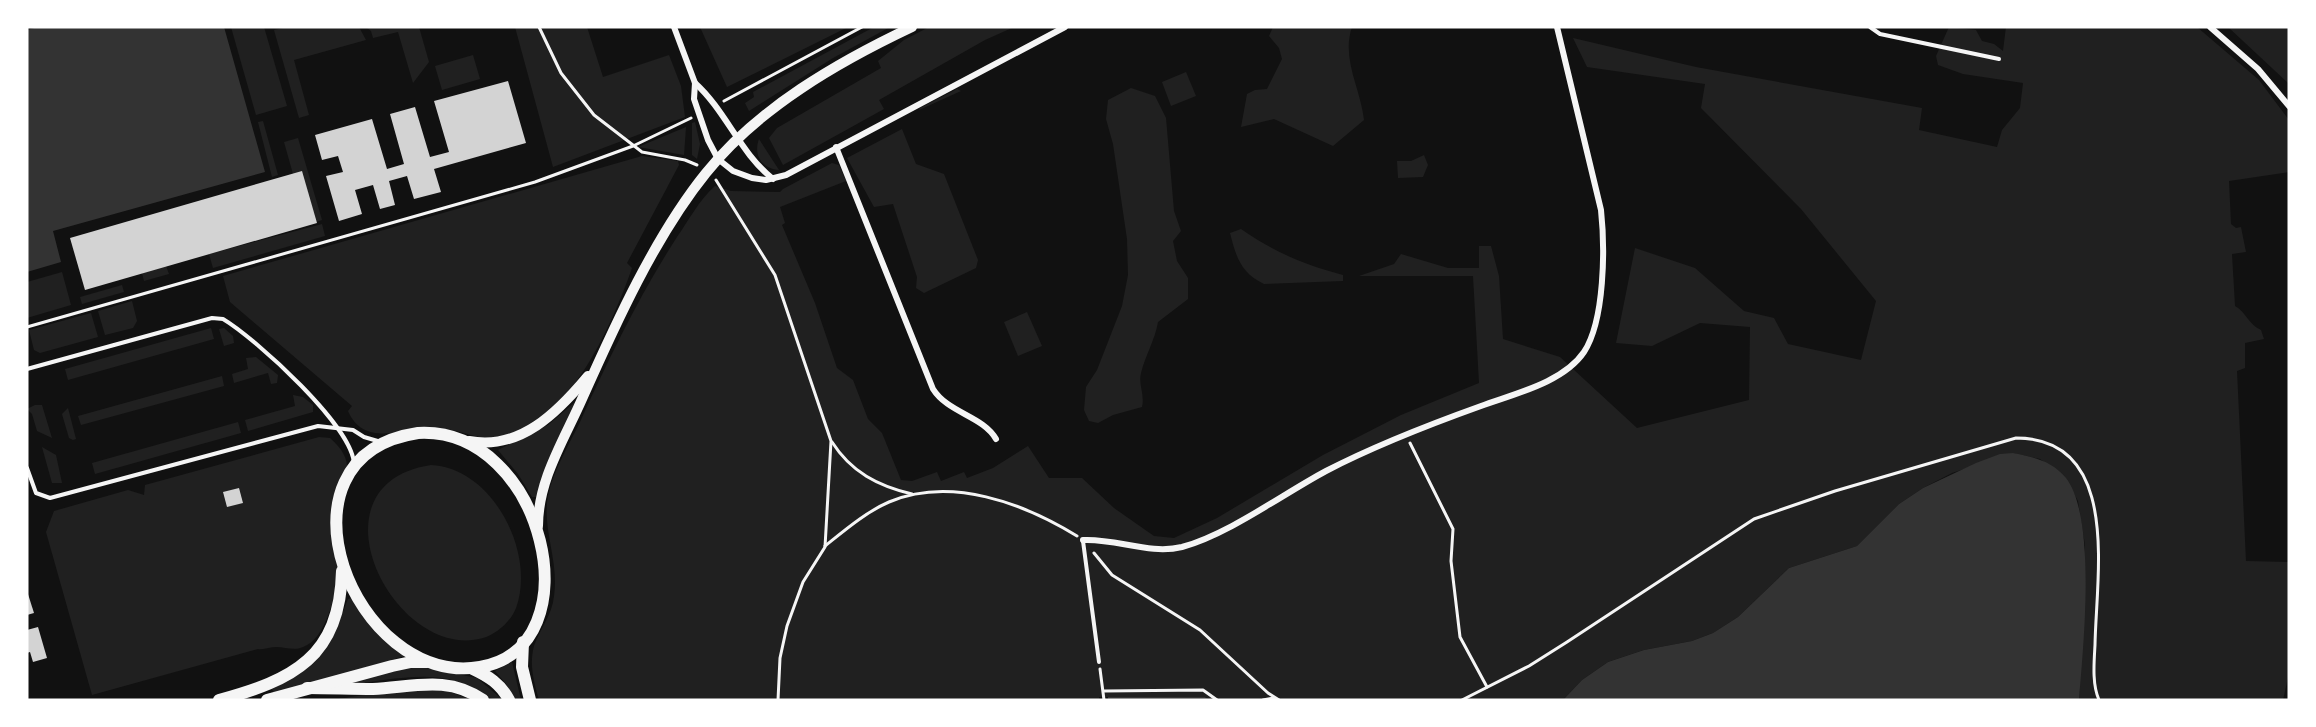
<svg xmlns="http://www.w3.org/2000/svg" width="2316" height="727" font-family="'PT Sans Narrow',sans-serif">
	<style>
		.green { fill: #202020 }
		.water { fill: #333 }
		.building { fill: #d3d3d3 }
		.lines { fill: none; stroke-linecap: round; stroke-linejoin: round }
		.path { stroke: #f5f5f5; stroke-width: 3 }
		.service { stroke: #f5f5f5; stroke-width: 4 }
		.minor { stroke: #f5f5f5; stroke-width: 6 }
		.secondary { stroke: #f5f5f5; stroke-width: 10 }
		.primary { stroke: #f5f5f5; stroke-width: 12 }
	</style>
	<rect width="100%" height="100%" fill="#111"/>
	<g class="green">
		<path d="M231,27H264L287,106L256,115Z"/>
		<path d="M287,27H359L366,40L294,60L309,115L299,118L274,30Z"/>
		<path d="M366,27H419L429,62L413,83L398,32L373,38L371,31Z"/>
		<path d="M515,27H587L603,77L669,55L681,86L685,117L553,167Z"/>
		<path d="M700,27H848L727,87Z"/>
		<path d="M874,27H890L833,58L749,111L745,103L754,97L753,92Z"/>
		<path d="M929,27H1014L985,40L879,100L884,109L783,165L769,138L777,128L881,68L878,61L904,40Z"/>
		<path d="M1273,27H1352C1341,59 1361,89 1364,120L1333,146L1274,119L1241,127L1247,94L1255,90L1267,89L1282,59L1279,48L1269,36Z"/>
		<path d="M1949,27L1976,30L1982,41L1994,44L2003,51L2006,27H2197L2259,80L2289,120V172L2229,181L2231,224L2236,228L2241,227L2246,252L2232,254L2235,306C2246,312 2249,325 2261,330L2264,339L2245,343V368L2237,371L2246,561L2289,562V673L2283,700H2079L2085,545L2078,501L2066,479L2040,459L2013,453L1952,473L1923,488L1899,504L1857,546L1789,568L1738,617L1713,633L1692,641L1644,650L1608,662L1582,680L1563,700H1209L1205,697H1099V700H539C534,682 529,665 534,646C540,628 552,616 554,596C559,564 544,534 547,502C551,474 568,447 580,422C609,358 639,296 677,237C689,220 699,200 715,186L731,191L780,192L783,189L832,163L839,165L846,181L780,207L785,223L782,225L815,303L837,368L853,380L868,419L882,433L901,480L912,481L937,472L941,481L964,472L967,478L993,468L1028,446L1049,478H1082L1114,508L1154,536L1174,538L1217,518L1323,455L1401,415L1479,383L1473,276H1359L1394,264L1401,254L1448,268H1479V246H1491L1499,276L1503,339L1560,357L1637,428L1749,400L1750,327L1700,323L1652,346L1616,343L1635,248L1695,268L1744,311L1774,318L1788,344L1861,360L1876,301L1801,209L1701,108L1705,84L1587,67L1573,38L1696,67L1922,108L1919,130L1997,147L2002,130L2020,108L2023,83L1963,74L1938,65L1936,56Z"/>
		<path d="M2228,27H2289V84Z"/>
		<path d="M473,55L480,79L442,90L435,66Z"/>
		<path d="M1186,72L1196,96L1171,106L1162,82Z"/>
		<path d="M1131,88L1155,96L1166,118L1174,211L1181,231L1173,241L1177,261L1188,278V299L1158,322C1155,340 1145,356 1141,373C1138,385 1145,394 1142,407L1113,415L1098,423L1089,421L1084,410L1086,387L1097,370L1122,306L1128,275L1127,239L1113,144L1106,119L1108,100Z"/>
		<path d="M957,89L961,91L919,110L920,108Z"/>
		<path d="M263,121L278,175L272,177L258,122Z"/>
		<path d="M695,122L700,144L697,159L692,155V123Z"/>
		<path d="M686,127L684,155L638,147Z"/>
		<path d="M902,129L916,164L944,174L978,260L976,268L924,293L916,288L917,277L893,204L874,207L847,158Z"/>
		<path d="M298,138L322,220L316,222L293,174L284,142Z"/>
		<path d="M759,139L779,170C762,169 753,155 759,139Z"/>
		<path d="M1424,155L1428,165L1423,177L1398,178L1397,161H1411Z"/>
		<path d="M642,156L678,161L679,165L627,263L632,268C612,325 568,427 500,438C483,441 468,433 451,430C441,428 430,429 419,430C392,432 362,443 348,411L352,406L230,302L223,276Z"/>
		<path d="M322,224L325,236L213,268L209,254Z"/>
		<path d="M1241,229C1274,252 1305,265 1343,275V281L1264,284C1241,273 1236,257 1230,233Z"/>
		<path d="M166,266L169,274L144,281L142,273Z"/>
		<path d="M62,272L71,305L27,318V282Z"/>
		<path d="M122,285L124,292L82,304L80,297Z"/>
		<path d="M132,301L137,321L133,328L105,335L98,311Z"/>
		<path d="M1027,312L1042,346L1018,356L1004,322Z"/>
		<path d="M91,313L98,337L40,353L34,350L29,330Z"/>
		<path d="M211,328L214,339L68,380L65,369Z"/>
		<path d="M224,328L233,336L234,343L224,346L219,329Z"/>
		<path d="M256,357L278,375L277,383L271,384L268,373L234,383L232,374L248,369L246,358Z"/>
		<path d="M222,376L224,386L81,425L78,416Z"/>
		<path d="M293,395L303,397L313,405V412L248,431L245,420L295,406Z"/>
		<path d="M575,402L537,497H532L518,474L498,450L548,425Z"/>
		<path d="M35,405H42L52,438L37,431L32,414L27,409Z"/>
		<path d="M68,408L76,439L73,440L69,438L62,414Z"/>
		<path d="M238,422L241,433L95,474L92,463Z"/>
		<path d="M319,437L330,438C366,469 335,490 332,525C330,539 336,553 337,566C338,589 327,639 303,647C294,651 286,647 276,647C270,647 264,650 258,649L92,695L46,532L54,511L128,490L144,495L145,485Z"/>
		<path d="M42,447L56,455L62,483H52Z"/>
		<path d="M431,465C493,468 536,553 516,608C511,621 497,634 483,638C394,663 304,484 431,465Z"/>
		<path d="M352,598L361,612L405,653V656L274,694L272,689C318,668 330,644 348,599Z"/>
		<path d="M512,662L521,700H515L506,684L495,671Z"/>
		<path d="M422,667L477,678L503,700C484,700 471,685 452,680C420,672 382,681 349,685V681L384,671Z"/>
		<path d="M443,689L471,700H332L395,690Z"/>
	</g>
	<g class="water">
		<path d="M38,27H224L265,172L53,231L61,262L27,272V30Z"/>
		<path d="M2013,453C2034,457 2052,461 2066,478C2097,518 2083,648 2079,700H1563L1582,680L1608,662L1644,650L1692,641L1713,633L1738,617L1789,568L1857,546L1899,504L1923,488L1976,463L2000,454Z"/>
		<path d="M1108,697H1205L1209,700H1108Z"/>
	</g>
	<g class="building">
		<path d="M508,81L526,143L434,169L441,192L414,199L407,176L389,181L395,205L380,209L373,185L355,190L362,214L339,221L326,176L343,172L338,156L322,160L315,135L372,119L387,169L404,164L390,114L415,107L430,157L449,152L434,101Z"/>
		<path d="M302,171L317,223L85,290L70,238Z"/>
		<path d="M239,488L243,503L227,507L223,492Z"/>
		<path d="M27,591L34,613L27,615Z"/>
		<path d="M38,627L47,658L33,662L30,652L27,653V630Z"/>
	</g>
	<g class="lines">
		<g class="path">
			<path d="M539,27L561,73L594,115L642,152L685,160L697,165"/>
			<path d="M724,101L862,27"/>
			<path d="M716,180L775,275L831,441L825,547L803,582L787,626L780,658L778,700"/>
			<path d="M27,327L535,182L633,146L691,118"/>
			<path d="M832,442C851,472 878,486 912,494"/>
			<path d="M1410,443L1453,529L1451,561L1460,637L1487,687"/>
			<path d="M825,546C845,530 866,512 889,502C951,476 1023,503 1077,536"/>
			<path d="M1094,553L1112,575L1200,630L1268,693L1279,700"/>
			<path d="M1100,669L1104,700"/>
			<path d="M1104,691L1203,690L1217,700"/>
			<path d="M1263,700L1274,698"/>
			<path d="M1462,700L1529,666L1567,642L1754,519L1835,491L2016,438C2122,438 2096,576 2095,645C2094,663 2092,684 2099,700"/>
		</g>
		<g class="service">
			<path d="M1870,27L1880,34L1999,59"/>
			<path d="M27,369L212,318L223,319C255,338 356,429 354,466"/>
			<path d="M27,468L36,493L50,498L318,426L353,430L364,437L381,442"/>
			<path d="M1083,541L1099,662"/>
		</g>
		<g class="minor">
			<path d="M674,27L695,83L694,99L708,140L718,159L733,171L752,178L766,180L786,175L1065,27"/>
			<path d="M2210,27L2258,69L2289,106"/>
			<path d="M695,83C726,111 740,153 773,179"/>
			<path d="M836,147L933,389C948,413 983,416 996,439"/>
			<path d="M1083,540C1116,538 1149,555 1182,547C1229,534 1283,494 1326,471C1376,445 1428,425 1481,406C1513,394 1563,383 1584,352C1605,320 1605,247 1601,210L1557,27"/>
		</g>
		<g class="secondary">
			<path d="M469,441C520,451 558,412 588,376"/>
			<path d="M538,526C538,480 564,440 582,399C615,325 655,236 706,173C758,108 838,62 912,27"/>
		</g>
		<g class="primary">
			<path d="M418,433C544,426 596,648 480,667C354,688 263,456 418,433Z"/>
			<path d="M523,642L522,667L530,700"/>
			<path d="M473,669C488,676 501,684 509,700"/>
			<path d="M307,688C329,688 352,689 373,689C413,687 448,675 483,700"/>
			<path d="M219,700C293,680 340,657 342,571"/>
			<path d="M267,700L392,666L411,662H427"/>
		</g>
	</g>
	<rect width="2316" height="727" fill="none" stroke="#ffffff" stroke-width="57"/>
</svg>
